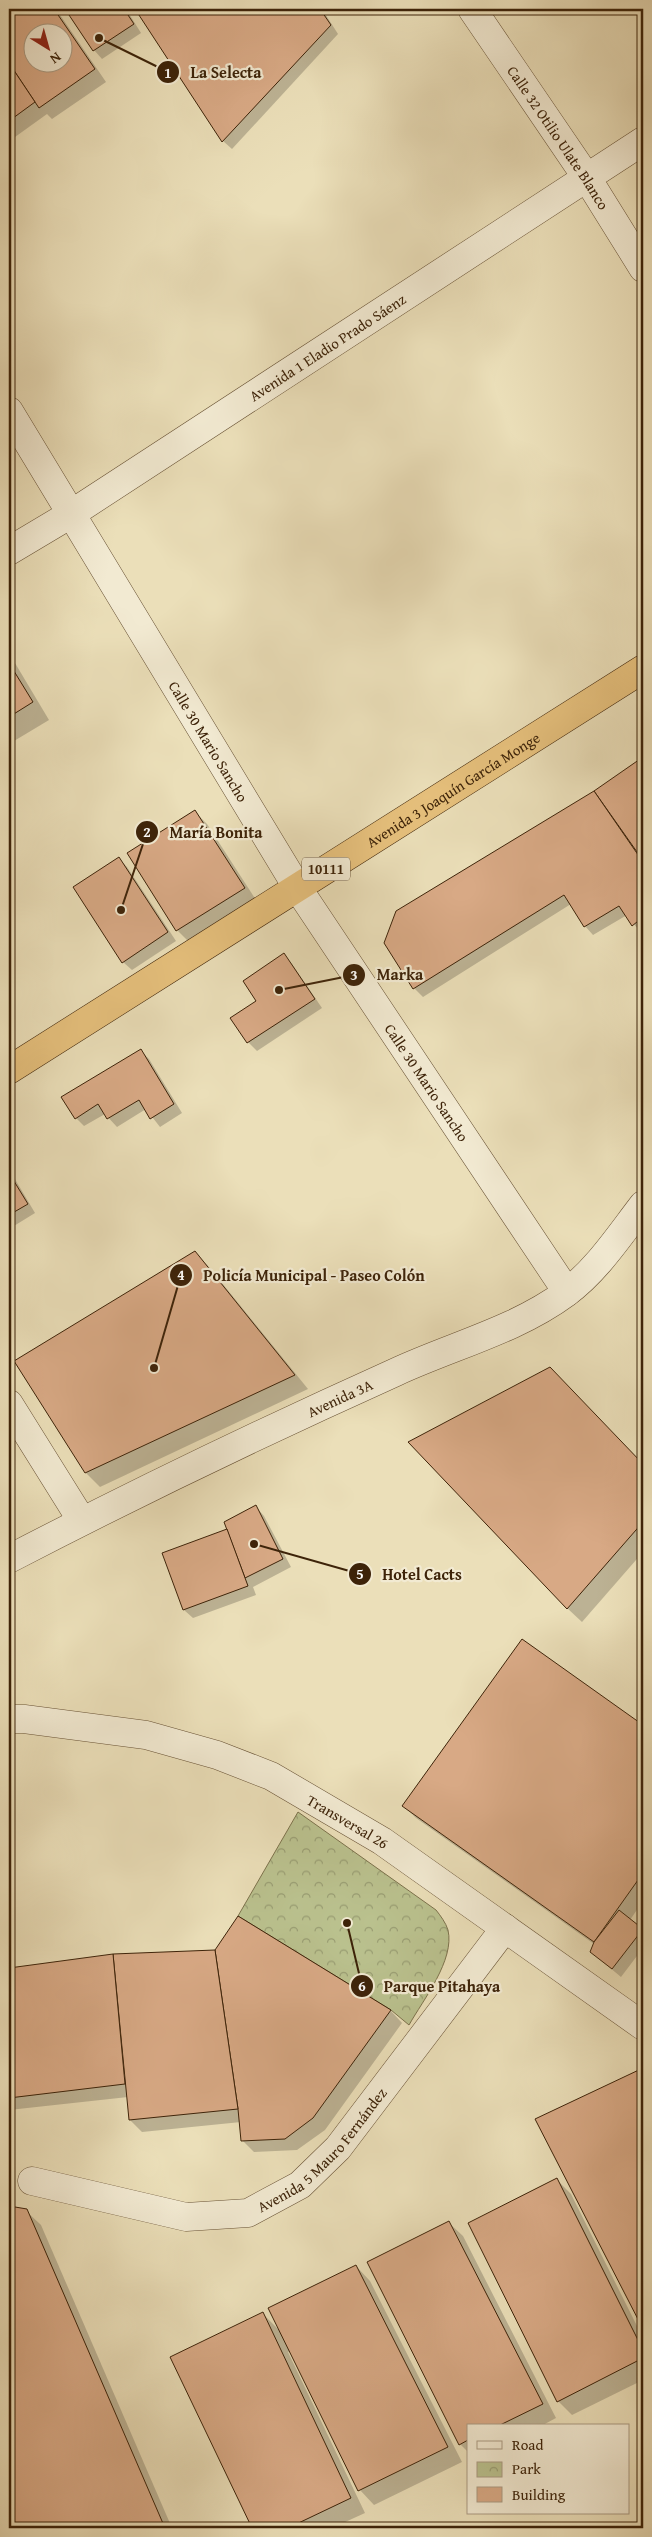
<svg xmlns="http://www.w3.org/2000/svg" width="652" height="2537" font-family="'Gentium Book Plus',serif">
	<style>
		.park { fill: url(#park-crowns); stroke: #7c724c }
		.shadow { fill: #0003; fill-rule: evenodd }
		.building { fill: #d8a985; stroke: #3d2309; fill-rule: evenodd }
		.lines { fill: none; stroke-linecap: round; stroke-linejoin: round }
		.minor-casing { stroke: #685235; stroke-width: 29 }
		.trunk-casing { stroke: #3d2309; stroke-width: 29 }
		.minor { stroke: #f2ead2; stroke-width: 28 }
		.trunk { stroke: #e6c07c; stroke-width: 28 }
		.labels { text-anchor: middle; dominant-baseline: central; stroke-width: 4.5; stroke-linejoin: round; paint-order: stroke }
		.shield { fill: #f2ead2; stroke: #735f45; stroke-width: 1 }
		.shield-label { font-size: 14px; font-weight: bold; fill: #3d2309 }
		.street-label { font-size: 15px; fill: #3d2309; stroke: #f2ead2 }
		.leader { fill: none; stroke: #3d2309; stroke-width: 2 }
		.callout-dot { fill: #3d2309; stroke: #f2ead2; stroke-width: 2 }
		.mark-label { font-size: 15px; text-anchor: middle; font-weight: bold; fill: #fff }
		.callout-label { font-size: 16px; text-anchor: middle; font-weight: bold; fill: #3d2309; stroke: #f2ead2; stroke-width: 4.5; stroke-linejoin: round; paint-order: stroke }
	</style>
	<defs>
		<pattern id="park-crowns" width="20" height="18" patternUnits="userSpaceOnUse" patternTransform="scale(1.25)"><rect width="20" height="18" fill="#bac18e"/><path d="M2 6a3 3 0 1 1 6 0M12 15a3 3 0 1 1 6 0" fill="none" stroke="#989c72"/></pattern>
	</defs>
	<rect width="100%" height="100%" fill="#ebdfb9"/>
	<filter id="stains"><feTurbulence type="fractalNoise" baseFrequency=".004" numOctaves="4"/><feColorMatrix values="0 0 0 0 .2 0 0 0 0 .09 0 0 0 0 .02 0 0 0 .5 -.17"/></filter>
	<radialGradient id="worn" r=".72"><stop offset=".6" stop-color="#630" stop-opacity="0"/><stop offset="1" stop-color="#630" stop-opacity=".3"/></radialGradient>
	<path class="park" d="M298,1812L436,1910C440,1915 446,1923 448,1930C455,1960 423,2000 409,2025L391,2010L238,1916Z"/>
	<g class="shadow">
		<path d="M9,9H56L106,82L52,119L47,114L15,137L9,131ZM32,32H62V62H32Z"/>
		<path d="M67,9H126L141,33L102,59L94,50Z"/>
		<path d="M136,9H322L338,34L232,149L223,141Z"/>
		<path d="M9,653L49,720L9,744Z"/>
		<path d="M643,759V932L641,933L627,915L593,935L585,926L571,904L423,997L414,988L385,943Z"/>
		<path d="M195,812L207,824L256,900L189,942L177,930Z"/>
		<path d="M118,858L127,867L176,941L132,970L123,962Z"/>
		<path d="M284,955L292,964L322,1008L257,1051L248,1042L258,1001Z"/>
		<path d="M140,1050L149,1059L182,1113L160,1127L146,1109L117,1127L105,1114L84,1126L76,1118Z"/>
		<path d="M9,1169L35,1213L9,1229Z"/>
		<path d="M195,1253L209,1267L308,1389L100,1487L86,1473L15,1362Z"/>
		<path d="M564,1382L643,1465V1552L582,1622L567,1608Z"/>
		<path d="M256,1507L264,1516L291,1567L253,1587L256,1595L193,1618L184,1610L164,1554L229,1529Z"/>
		<path d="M522,1641L643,1726V1901L630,1920L643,1930V1948L621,1977L591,1952L594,1944L416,1818L404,1806Z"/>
		<path d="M239,1918L391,2011L402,2023L325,2130L297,2150L254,2152L242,2140L241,2122L142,2132L130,2120L128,2097L9,2110V1969L113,1955L216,1951Z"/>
		<path d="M643,2070V2326L536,2120Z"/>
		<path d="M9,2131L10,2148H9Z"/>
		<path d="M557,2180L571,2194L643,2338V2380L572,2415L558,2401Z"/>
		<path d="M9,2207L26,2211L41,2225L172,2528H9Z"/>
		<path d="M448,2222L463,2236L556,2418L541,2426H468V2452L460,2444Z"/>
		<path d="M356,2266L370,2281L462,2462L374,2505L360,2490L291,2351L288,2352L365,2513L332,2528H253L172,2357L263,2314L280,2331Z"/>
	</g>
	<g class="building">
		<path d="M9,9H54L95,69L39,108L9,63ZM32,32H62V62H32Z"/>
		<path d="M65,9H124L134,24L93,51Z"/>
		<path d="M135,9H320L331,25L222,142Z"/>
		<path d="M9,63L35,102L9,121Z"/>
		<path d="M9,663L33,702L9,717Z"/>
		<path d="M643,757V858L642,859L594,791Z"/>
		<path d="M594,791L643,862V917L632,926L619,906L584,927L564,895L413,989L384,943L396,911Z"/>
		<path d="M195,810L245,888L176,931L127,853Z"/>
		<path d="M119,857L168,932L122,963L73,887Z"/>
		<path d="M284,953L315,999L247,1043L230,1018L256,1001L243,981Z"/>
		<path d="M141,1049L174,1104L150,1119L139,1100L107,1119L98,1104L75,1119L61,1097Z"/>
		<path d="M9,1173L28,1204L9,1215Z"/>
		<path d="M195,1251L295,1375L85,1473L14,1361Z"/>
		<path d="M550,1367L643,1464V1522L567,1609L408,1442Z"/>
		<path d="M256,1505L283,1559L245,1578L224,1522Z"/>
		<path d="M227,1529L248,1586L183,1610L162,1553Z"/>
		<path d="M522,1639L643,1725V1873L594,1942L402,1806Z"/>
		<path d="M619,1910L643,1929L612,1969L590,1952L594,1942Z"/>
		<path d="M238,1916L391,2010L313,2118L285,2139L241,2141L238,2109L215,1950Z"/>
		<path d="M215,1950L238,2109L129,2120L113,1954Z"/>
		<path d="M113,1954L125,2084L9,2098V1968Z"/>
		<path d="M643,2068V2329L535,2119Z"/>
		<path d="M557,2178L643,2350V2358L557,2402L468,2223Z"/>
		<path d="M9,2206L27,2209L165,2528H9Z"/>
		<path d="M449,2221L543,2404L498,2426H468V2440L459,2445L367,2262Z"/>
		<path d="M356,2265L448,2447L358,2491L268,2308Z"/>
		<path d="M263,2312L351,2498L288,2528H252L170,2357Z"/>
	</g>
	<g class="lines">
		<g class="minor-casing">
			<g id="minor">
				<path id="s1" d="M472,9L587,178L643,268"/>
				<path id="s2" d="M9,411L297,887L567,1292"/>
				<path id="s3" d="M9,551L71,514L643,141"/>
				<path d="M9,1404L82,1521"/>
				<path id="s4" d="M9,1559C136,1493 265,1431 396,1372C452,1346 516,1330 566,1293C597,1270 619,1236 643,1205"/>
				<path id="s5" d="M9,1719H24L146,1735L217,1755L271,1776L382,1841L643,2026"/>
				<path id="s6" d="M32,2181L186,2217L248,2213L300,2185L338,2148L505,1928"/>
			</g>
		</g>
		<g class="trunk-casing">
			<g id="trunk">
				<path id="s7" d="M9,1070L643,669"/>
			</g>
		</g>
		<use href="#minor" class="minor"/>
		<use href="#trunk" class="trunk"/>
	</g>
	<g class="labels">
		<rect class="shield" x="302" y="857.5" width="48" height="23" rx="4"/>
		<g class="shield-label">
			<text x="326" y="869">10111</text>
		</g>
		<g class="street-label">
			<text stroke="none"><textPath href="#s1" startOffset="155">Calle 32 Otilio Ulate Blanco</textPath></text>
			<text stroke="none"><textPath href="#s3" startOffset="378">Avenida 1 Eladio Prado Sáenz</textPath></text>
			<text stroke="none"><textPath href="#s2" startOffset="386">Calle 30 Mario Sancho</textPath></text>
			<text stroke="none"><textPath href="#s7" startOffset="525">Avenida 3 Joaquín García Monge</textPath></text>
			<text stroke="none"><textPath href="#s2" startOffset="791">Calle 30 Mario Sancho</textPath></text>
			<text stroke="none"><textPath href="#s4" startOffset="368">Avenida 3A</textPath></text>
			<text stroke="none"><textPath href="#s5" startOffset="359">Transversal 26</textPath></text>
			<text stroke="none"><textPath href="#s6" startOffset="319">Avenida 5 Mauro Fernández</textPath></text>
		</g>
	</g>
	<path class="leader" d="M99 38L168 72M121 910L147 832M279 990L354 975M154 1368L181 1275M254 1544L360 1574M347 1923L362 1986"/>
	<g class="callout-dot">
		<circle cx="99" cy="38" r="5"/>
		<circle cx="121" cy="910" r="5"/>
		<circle cx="279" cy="990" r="5"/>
		<circle cx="154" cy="1368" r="5"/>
		<circle cx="254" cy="1544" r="5"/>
		<circle cx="347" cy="1923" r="5"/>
		<circle cx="168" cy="72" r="12"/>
		<circle cx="147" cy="832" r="12"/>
		<circle cx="354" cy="975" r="12"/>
		<circle cx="181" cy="1275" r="12"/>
		<circle cx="360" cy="1574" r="12"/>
		<circle cx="362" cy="1986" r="12"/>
	</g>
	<g class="mark-label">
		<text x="168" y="78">1</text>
		<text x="147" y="837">2</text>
		<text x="354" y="980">3</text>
		<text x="181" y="1280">4</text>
		<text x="360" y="1579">5</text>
		<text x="362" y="1991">6</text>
	</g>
	<g class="callout-label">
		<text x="226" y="78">La Selecta</text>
		<text x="216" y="838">María Bonita</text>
		<text x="400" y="980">Marka</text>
		<text x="314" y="1281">Policía Municipal - Paseo Colón</text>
		<text x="422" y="1580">Hotel Cacts</text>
		<text x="442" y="1992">Parque Pitahaya</text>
	</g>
	<rect width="652" height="2537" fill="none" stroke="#ebdfb9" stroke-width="30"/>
	<rect x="10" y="10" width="632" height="2517" fill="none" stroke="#3d2309" stroke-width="2.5"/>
	<rect x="15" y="15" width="622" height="2507" fill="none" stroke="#3d2309"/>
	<rect x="467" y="2424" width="162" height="90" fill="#f2ead2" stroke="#aa9a82"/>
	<rect x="477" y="2441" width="25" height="8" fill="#f2ead2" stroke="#aa9a82"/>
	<text x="512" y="2450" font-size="15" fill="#3d2309">Road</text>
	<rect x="477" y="2462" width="25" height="15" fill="url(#park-crowns)" stroke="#aa9a82"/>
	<text x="512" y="2474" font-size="15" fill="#3d2309">Park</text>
	<rect x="477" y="2487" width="25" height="15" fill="#d8a985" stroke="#aa9a82"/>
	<text x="512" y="2500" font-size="15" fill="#3d2309">Building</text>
	<g transform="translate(48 48) rotate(143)"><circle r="24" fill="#f2ead2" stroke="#aa9a82"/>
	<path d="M0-4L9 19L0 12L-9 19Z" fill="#8f2418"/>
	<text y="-8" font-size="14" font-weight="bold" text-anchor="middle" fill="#3d2309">N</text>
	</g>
	<rect width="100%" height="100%" filter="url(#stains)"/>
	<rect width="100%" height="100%" fill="url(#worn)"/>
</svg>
